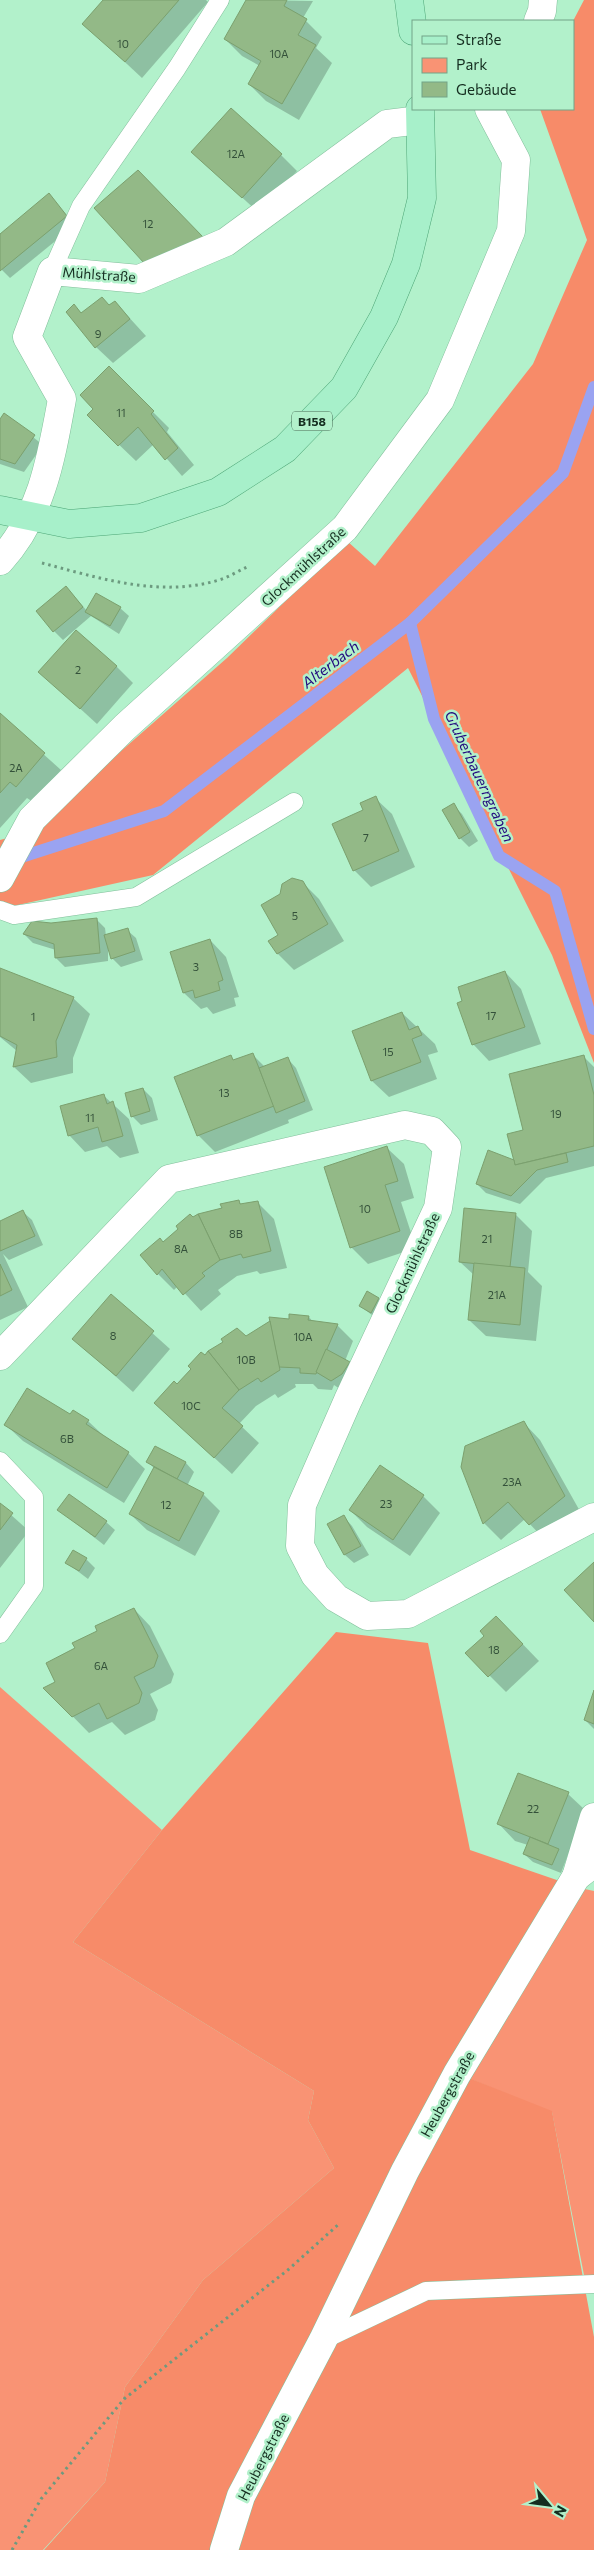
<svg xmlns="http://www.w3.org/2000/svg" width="594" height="2550" font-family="Commissioner,sans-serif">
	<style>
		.green { fill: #f99374 }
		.forest { fill: #f78b69 }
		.shadow { fill: #0003 }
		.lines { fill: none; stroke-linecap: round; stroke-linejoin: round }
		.stream { stroke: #9aa3f1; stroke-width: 12 }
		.building { fill: #93b987; stroke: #7ba06e }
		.service-casing { stroke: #82bf9b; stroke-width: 19 }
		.minor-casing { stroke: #82bf9b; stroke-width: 29 }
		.primary-casing { stroke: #4ea677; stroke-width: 29 }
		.path { stroke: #6c9a7f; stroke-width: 3; stroke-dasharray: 2.5 4; stroke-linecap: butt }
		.service { stroke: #fff; stroke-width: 18 }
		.minor { stroke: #fff; stroke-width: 28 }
		.primary { stroke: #a7f0ca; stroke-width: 28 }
		.labels { text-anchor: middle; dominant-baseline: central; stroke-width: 5; stroke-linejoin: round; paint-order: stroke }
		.number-label { font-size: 11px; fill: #34513a }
		.shield { fill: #b2f1cb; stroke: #446853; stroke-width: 1 }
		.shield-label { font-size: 12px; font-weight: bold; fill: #152e20 }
		.street-label { font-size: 14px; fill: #152e20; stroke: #b2f1cb }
		.water-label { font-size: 15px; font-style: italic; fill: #230a7e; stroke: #b2f1cb }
	</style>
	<rect width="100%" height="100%" fill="#b2f1cb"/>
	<g class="green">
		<path d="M0,1687L162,1830L73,1942L314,2091L308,2120L334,2168L203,2280L125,2387L105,2482L43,2550H0Z"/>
		<path d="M580,1888L594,1891V2275H584L552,2112L468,2078Z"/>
	</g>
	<g class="forest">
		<path d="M584,0H594V1063L552,955L408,668L153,875L0,909V840L29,832L227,658L347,541L375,566L533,364L587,240L540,109H573V21Z"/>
		<path d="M336,1632L428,1643L470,1850L580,1888L469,2078L552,2111L594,2337V2550H44L105,2482L125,2387L203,2280L334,2168L308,2120L314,2091L73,1942L162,1830Z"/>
	</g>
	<g class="shadow">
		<path d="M105,0H206L208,2L142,78L84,24Z"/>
		<path d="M248,0L313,1L303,18L322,37L316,48L332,63L299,120L266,101L249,84L260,66L242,56L225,39Z"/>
		<path d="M281,155L297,171L259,213L210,168Z"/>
		<path d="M49,195L75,225L10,278L0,268V235Z"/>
		<path d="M115,302L146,336L113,363L96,347L74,306L82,314L110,306Z"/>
		<path d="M109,368L169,428L167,432L194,465L182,476L154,444L136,461L88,415L95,409Z"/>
		<path d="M5,415L43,445L24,472L0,464V421Z"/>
		<path d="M66,587L87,611L120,608L129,616L119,634L91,616L63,640L54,631Z"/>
		<path d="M116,666L133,683L97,724L40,672Z"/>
		<path d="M0,715L61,770L33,802L27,798L0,828Z"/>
		<path d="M375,798L392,814L415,867L371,887L354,870L365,811Z"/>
		<path d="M453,805L462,814L478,841L469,847L460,838Z"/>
		<path d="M302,882L319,899L344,941L294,970L278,954L280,935Z"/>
		<path d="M96,919L105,928L106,936L127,930L136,938L143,960L121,967L112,958L108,943V961L65,967L56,958V950L33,943L24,934Z"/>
		<path d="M210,940L226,957L239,997L234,998L236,1006L213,1014L207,1007L201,1009L184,993L171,953Z"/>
		<path d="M0,970L73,998L90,1014L73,1058V1073L31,1083L14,1067L17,1051L0,1037Z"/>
		<path d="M505,972L521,989L541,1044L489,1061L473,1044L464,1002Z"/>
		<path d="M402,1013L435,1044L438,1052L428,1055L437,1079L389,1097L372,1081L353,1032Z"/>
		<path d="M252,1054L265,1067L288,1059L296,1068L313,1110L288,1120L289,1123L215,1152L198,1135L230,1057L234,1061Z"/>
		<path d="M584,1057L594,1067V1166L546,1178L520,1204L486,1193L477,1184L516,1162L524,1131Z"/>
		<path d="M143,1089L152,1098L158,1120L141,1125L132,1116Z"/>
		<path d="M103,1095L129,1119L139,1153L120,1158L107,1146L85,1152L69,1135Z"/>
		<path d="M387,1148L404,1164L414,1198L401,1202L416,1248L368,1264L351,1247Z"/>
		<path d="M238,1201L242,1205L257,1202L274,1219L287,1268L260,1274L257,1271L237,1276L218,1290L221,1294L201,1311L178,1286L174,1290L158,1274L164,1243L193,1219L223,1209Z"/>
		<path d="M23,1212L32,1220L43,1245L9,1260L3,1254L28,1307L0,1320V1222Z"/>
		<path d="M515,1214L532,1231L528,1272L542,1286L536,1341L486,1336L469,1320L474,1275L460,1262Z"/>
		<path d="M111,1296L170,1349L133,1392L74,1339Z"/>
		<path d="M379,1299L387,1307L380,1321L360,1306Z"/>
		<path d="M309,1317L313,1322L337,1325L353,1341L345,1361L358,1371L340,1389L334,1385L332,1390L318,1389L313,1384H295L296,1387L278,1398L275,1394L256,1406L239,1424L259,1443L232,1474L172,1419L178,1385L205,1356L290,1320Z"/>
		<path d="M71,1416L88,1421L105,1437L128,1453L145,1469L124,1503L23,1441L6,1425Z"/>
		<path d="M524,1423L540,1440L581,1513L546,1541L525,1519L501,1540L484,1523L462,1467Z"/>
		<path d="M156,1447L186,1463L194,1472L187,1486L203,1494L220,1511L195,1556L147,1530L130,1514L155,1469L148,1462Z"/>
		<path d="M423,1496L440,1513L410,1556L367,1527L350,1510Z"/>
		<path d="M0,1505L29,1531L0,1568Z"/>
		<path d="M59,1510L106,1522L115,1530L104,1545Z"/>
		<path d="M344,1517L352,1526L369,1555L354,1563L345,1555L329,1525Z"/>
		<path d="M86,1559L95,1568L88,1579L67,1563Z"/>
		<path d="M134,1609L150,1626L174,1674L171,1683L150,1694L158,1710L155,1720L125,1735L112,1722L89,1733L45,1688L56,1683L77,1649Z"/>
		<path d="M513,1634L539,1661L506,1692L467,1653Z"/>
		<path d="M594,1694V1729L585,1720Z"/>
		<path d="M568,1794L585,1810L561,1873L533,1862L524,1854L528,1845L515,1841L499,1824Z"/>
	</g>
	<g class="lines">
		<g class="stream">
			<path d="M410,623L434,719L499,856L555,891L594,1029"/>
			<path d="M12,860L164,811L410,623L563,473L594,387"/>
		</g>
	</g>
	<g class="building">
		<path d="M103,0H179L125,62L82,24Z"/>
		<path d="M246,0H287L284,6L307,19L298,35L316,45L282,104L248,84L261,61L224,39Z"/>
		<path d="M231,108L282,154L242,198L191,152Z"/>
		<path d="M138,170L203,237L144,263L94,208Z"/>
		<path d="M49,193L67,216L0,271V234Z"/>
		<path d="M102,297L109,305L115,301L130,319L95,348L66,312L74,304L81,313Z"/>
		<path d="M109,366L154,411L151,414L178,448L165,460L138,427L118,446L87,415L93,409L80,395Z"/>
		<path d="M4,413L35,435L15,464L0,459V419Z"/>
		<path d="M66,586L83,607L53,632L36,611Z"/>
		<path d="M96,593L121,607L110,626L85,612Z"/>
		<path d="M76,630L117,666L80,709L38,672Z"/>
		<path d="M0,713L45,753L16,787L10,782L0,793Z"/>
		<path d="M376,796L399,851L353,871L332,824L363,810L360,803Z"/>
		<path d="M454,803L470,832L459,839L442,810Z"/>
		<path d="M292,878L303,881L328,924L277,954L268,941L278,935L261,905L280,894L282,884Z"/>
		<path d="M97,918L100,953L55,958L54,944L23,934L32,921L51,923Z"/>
		<path d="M128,928L135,951L111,959L104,935Z"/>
		<path d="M210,939L223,980L218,982L220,990L195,998L193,990L183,993L170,952Z"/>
		<path d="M0,968L74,997L56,1041L57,1057L13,1067L17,1045L0,1036Z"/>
		<path d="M505,971L525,1027L472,1045L457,1003L462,1001L458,987Z"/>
		<path d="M402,1012L409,1030L418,1026L422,1035L412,1039L421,1062L371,1081L352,1031Z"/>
		<path d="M253,1053L274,1106L197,1136L174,1077L231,1055L233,1060Z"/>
		<path d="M584,1055L594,1095V1146L515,1165L507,1134L523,1130L509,1074Z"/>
		<path d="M288,1057L305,1101L276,1113L259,1068Z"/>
		<path d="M143,1088L150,1111L131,1117L125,1093Z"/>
		<path d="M104,1094L107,1104L113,1101L123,1136L102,1142L98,1127L68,1136L60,1106Z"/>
		<path d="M387,1146L398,1181L385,1185L400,1231L350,1248L324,1167Z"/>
		<path d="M488,1150L514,1160L515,1165L566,1153L568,1162L537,1170L511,1196L476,1184Z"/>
		<path d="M239,1200L240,1204L258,1201L271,1251L243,1258L241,1254L220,1260L198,1214L222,1208L220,1204Z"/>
		<path d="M464,1208L516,1213L510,1267L459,1262Z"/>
		<path d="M23,1210L35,1236L0,1251V1221Z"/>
		<path d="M190,1214L193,1217L198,1214L220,1260L202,1273L205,1276L183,1295L162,1269L157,1275L140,1255L160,1238L163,1242L178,1229L176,1226Z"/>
		<path d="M474,1263L525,1268L520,1325L468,1320Z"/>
		<path d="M0,1264L12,1290L0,1296Z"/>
		<path d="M367,1291L379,1298L371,1313L359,1306Z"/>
		<path d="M111,1294L154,1331L116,1376L72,1339Z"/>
		<path d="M289,1314L309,1316L308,1320L338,1324L316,1374L300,1373V1368L279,1367L269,1317L289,1319Z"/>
		<path d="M270,1321L280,1370L261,1382L258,1378L239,1390L208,1351L223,1342L221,1339L237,1328L246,1336Z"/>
		<path d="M326,1349L350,1362L342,1374L331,1381L316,1372Z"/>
		<path d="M208,1351L239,1390L222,1408L243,1426L214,1458L154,1403L174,1381L177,1384L191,1369L188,1366L201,1352L205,1355Z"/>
		<path d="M27,1388L70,1414L73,1410L89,1420L86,1424L129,1452L107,1488L4,1425Z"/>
		<path d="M524,1421L565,1496L529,1525L508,1502L483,1524L461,1467L465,1446Z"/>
		<path d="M155,1446L186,1462L177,1479L146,1462Z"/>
		<path d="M380,1465L424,1495L393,1540L349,1510Z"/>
		<path d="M154,1467L204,1493L179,1541L129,1514Z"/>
		<path d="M69,1494L107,1521L95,1537L57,1510Z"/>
		<path d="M0,1503L13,1513L0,1530Z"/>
		<path d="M344,1515L361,1546L344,1555L327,1524Z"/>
		<path d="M73,1550L87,1558L79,1571L65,1563Z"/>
		<path d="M594,1562V1622L564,1590Z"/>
		<path d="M134,1608L158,1656L154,1667L134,1677L142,1693L139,1703L107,1719L99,1703L72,1717L43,1688L55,1682L46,1663L75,1648L72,1643L97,1631L95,1626Z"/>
		<path d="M496,1616L523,1644L488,1677L465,1653L484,1636L480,1631Z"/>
		<path d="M594,1690V1724L584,1720Z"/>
		<path d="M518,1773L569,1792L548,1844L497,1824Z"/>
		<path d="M530,1837L559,1849L552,1865L523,1854Z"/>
	</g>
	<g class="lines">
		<g class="service-casing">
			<g id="service">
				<path d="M52,271L81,206L177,68L220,0"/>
				<path d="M0,910L14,915L136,897L294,802"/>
				<path d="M0,1461L34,1497V1586L0,1634"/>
				<path d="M323,2340L426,2291L594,2284"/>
			</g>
		</g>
		<g class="minor-casing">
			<g id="minor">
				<path d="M538,21L542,11L543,0"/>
				<path d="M0,561C42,515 51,459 62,399L27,337L52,271L139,279L226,242L387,124L420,120"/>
				<path d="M0,878L32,819L125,727L345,528L440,400L511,231L516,160L489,109"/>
				<path d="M0,1356L169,1179L405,1125L432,1131L447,1147L438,1208L348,1400L302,1505L300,1546L315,1575L336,1598L367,1616L408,1614L594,1517"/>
				<path d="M576,1877L594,1817"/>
				<path d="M224,2550L241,2496L323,2340L405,2171L457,2074L576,1877L594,1863"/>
			</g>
		</g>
		<g class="primary-casing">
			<g id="primary">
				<path d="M409,0L413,31"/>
				<path d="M0,510L69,524L141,518L218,492L285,449L344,388L384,317L406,264L422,198L420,109"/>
			</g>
		</g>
		<g class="path">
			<path d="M42,563C99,578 160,598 219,580C229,577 238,571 247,567"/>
			<path d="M12,2550L41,2499L124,2399L289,2269L340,2223"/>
		</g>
		<use href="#service" class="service"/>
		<use href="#minor" class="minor"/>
		<use href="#primary" class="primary"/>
	</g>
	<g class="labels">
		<g class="number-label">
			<text x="123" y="43">10</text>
			<text x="279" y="53">10A</text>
			<text x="236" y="153">12A</text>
			<text x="148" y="223">12</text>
			<text x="98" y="333">9</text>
			<text x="121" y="412">11</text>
			<text x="78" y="669">2</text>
			<text x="16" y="767">2A</text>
			<text x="366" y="837">7</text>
			<text x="295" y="915">5</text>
			<text x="196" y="966">3</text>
			<text x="491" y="1015">17</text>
			<text x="33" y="1016">1</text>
			<text x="388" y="1051">15</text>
			<text x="224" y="1092">13</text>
			<text x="556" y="1113">19</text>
			<text x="90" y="1117">11</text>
			<text x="365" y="1208">10</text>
			<text x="236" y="1233">8B</text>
			<text x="487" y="1238">21</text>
			<text x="181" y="1248">8A</text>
			<text x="497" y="1294">21A</text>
			<text x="113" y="1335">8</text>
			<text x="303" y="1336">10A</text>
			<text x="246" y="1359">10B</text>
			<text x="191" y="1405">10C</text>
			<text x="67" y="1438">6B</text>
			<text x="512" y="1481">23A</text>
			<text x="386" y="1503">23</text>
			<text x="166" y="1504">12</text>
			<text x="494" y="1649">18</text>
			<text x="101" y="1665">6A</text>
			<text x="533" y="1808">22</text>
		</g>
		<rect class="shield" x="292" y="411.5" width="40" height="19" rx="4"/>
		<g class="shield-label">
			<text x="312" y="421">B158</text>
		</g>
		<g class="street-label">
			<text transform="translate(99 274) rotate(4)">Mühlstraße</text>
			<text transform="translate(303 566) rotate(-43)">Glockmühlstraße</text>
			<text transform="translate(412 1263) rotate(-65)">Glockmühlstraße</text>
			<text transform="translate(447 2094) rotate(-61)">Heubergstraße</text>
			<text transform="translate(263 2457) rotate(-63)">Heubergstraße</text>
		</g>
		<g class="water-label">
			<text transform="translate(330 664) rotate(-37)">Alterbach</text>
			<text transform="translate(480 776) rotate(65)">Gruberbauerngraben</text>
		</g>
	</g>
	<rect x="412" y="20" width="162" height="90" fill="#b2f1cb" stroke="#73a387"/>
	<rect x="422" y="36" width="25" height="8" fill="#a7f0ca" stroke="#73a387"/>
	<text x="456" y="45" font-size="15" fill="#152e20">Straße</text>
	<rect x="422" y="58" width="25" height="15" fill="#f99374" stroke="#73a387"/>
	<text x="456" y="70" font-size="15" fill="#152e20">Park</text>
	<rect x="422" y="82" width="25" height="15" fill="#93b987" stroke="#73a387"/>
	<text x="456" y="95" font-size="15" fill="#152e20">Gebäude</text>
	<g transform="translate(549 2505) rotate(119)" stroke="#b2f1cb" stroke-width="4" paint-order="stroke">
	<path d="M0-4L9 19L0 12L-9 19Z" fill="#152e20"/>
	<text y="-8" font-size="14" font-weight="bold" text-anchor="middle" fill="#152e20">N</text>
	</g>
</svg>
